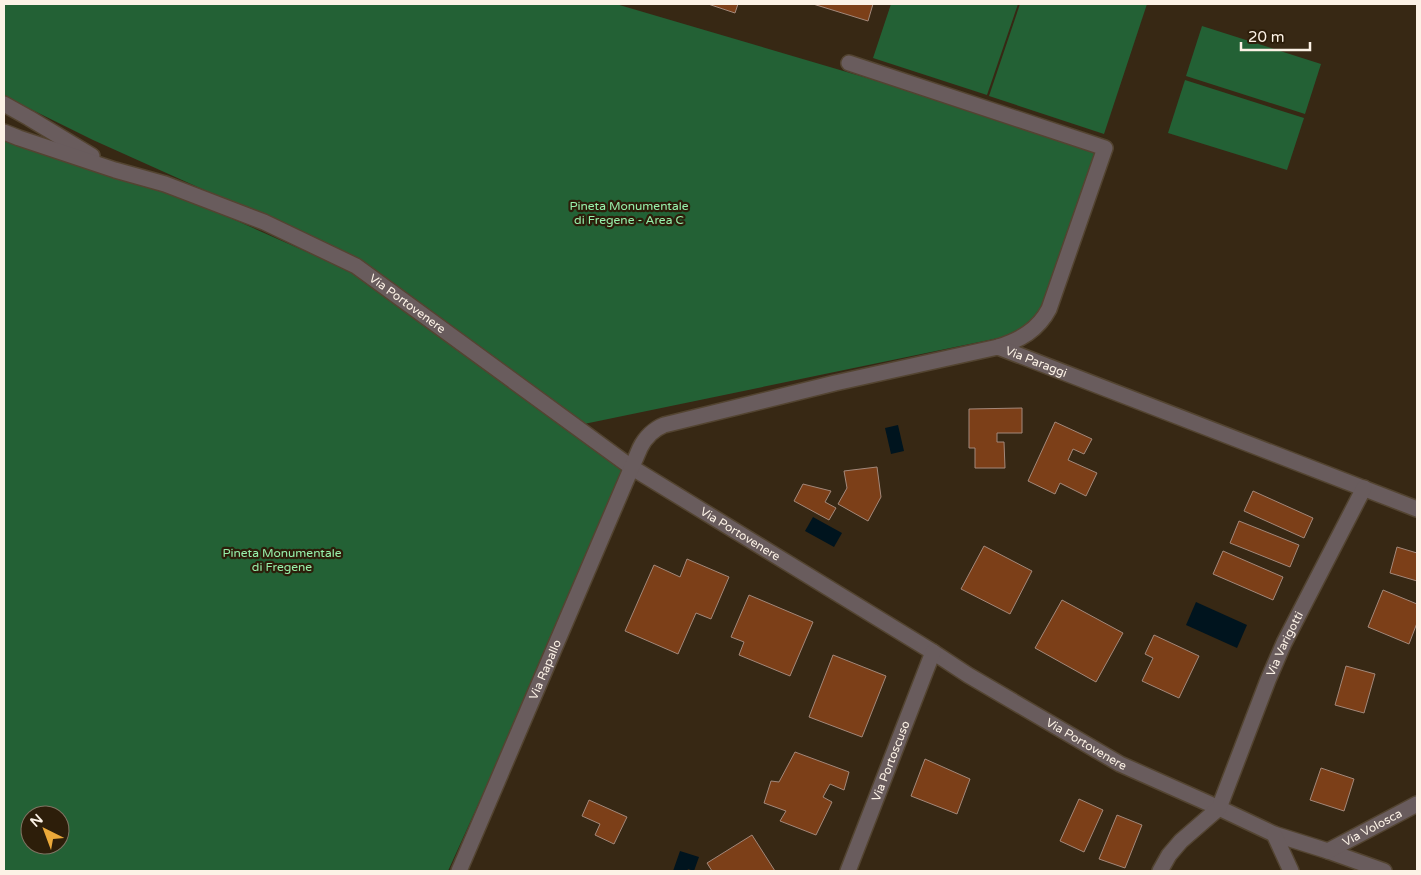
<svg xmlns="http://www.w3.org/2000/svg" width="1421" height="875" font-family="'Varela Round',sans-serif">
	<style>
		.green { fill: #236135; fill-rule: evenodd }
		.water { fill: #00141e }
		.building { fill: #7c3f18; stroke: #a3887a }
		.lines { fill: none; stroke-linecap: round; stroke-linejoin: round }
		.minor-casing { stroke: #534431; stroke-width: 18 }
		.minor { stroke: #695c5d; stroke-width: 15 }
		.labels { text-anchor: middle; dominant-baseline: central; stroke-width: 4.5; stroke-linejoin: round; paint-order: stroke }
		.park-label { font-size: 12px; fill: #97f0ab; stroke: #2d1e0a }
		.street-label { font-size: 12px; fill: #fcf2e6; stroke: #2d1e0a }
	</style>
	<rect width="100%" height="100%" fill="#372814"/>
	<g class="green">
		<path d="M4,4H616L1105,148L1032,331L584,424L362,261L93,140L4,96Z"/>
		<path d="M891,4H1018L987,95L873,58Z"/>
		<path d="M1020,4H1147L1104,134L989,96Z"/>
		<path d="M1202,26L1321,64L1305,114L1186,76Z"/>
		<path d="M1185,80L1304,118L1287,170L1168,133Z"/>
		<path d="M4,131L226,216L352,272L631,467L448,871H4ZM30,815H60V845H30Z"/>
	</g>
	<g class="water">
		<path d="M898,425L904,451L891,454L885,428Z"/>
		<path d="M813,517L842,533L834,547L805,531Z"/>
		<path d="M1196,602L1247,625L1237,648L1186,625Z"/>
		<path d="M680,851L699,857L694,871L688,869L687,871H673Z"/>
	</g>
	<g class="building">
		<path d="M708,4H738L735,13Z"/>
		<path d="M813,4H873L868,21Z"/>
		<path d="M1022,408V433H997V442H1004L1005,468H975V448H969V409Z"/>
		<path d="M1055,422L1092,439L1084,454L1073,449L1068,460L1097,473L1086,496L1060,483L1055,494L1028,481Z"/>
		<path d="M877,467L881,497L868,521L838,504L847,488L844,471Z"/>
		<path d="M803,484L831,491L825,502L836,508L829,520L794,501Z"/>
		<path d="M1253,491L1313,518L1304,538L1244,511Z"/>
		<path d="M1239,521L1299,545L1290,567L1230,543Z"/>
		<path d="M984,546L1032,571L1010,614L961,589Z"/>
		<path d="M1397,547L1417,553V581L1390,573Z"/>
		<path d="M1223,551L1283,577L1273,600L1213,574Z"/>
		<path d="M687,559L729,577L711,619L696,613L678,654L625,631L654,565L680,577Z"/>
		<path d="M1383,590L1417,604V623L1409,644L1368,627Z"/>
		<path d="M749,595L813,622L790,676L739,655L744,642L731,637Z"/>
		<path d="M1062,600L1123,633L1096,682L1035,648Z"/>
		<path d="M1154,635L1199,656L1179,698L1142,681L1153,658L1145,654Z"/>
		<path d="M833,655L886,676L862,737L809,717Z"/>
		<path d="M1346,666L1375,674L1364,713L1335,705Z"/>
		<path d="M795,752L849,772L844,790L830,784L823,797L832,802L816,835L780,821L786,811L764,803L771,781L779,782Z"/>
		<path d="M925,759L970,779L957,814L911,796Z"/>
		<path d="M1321,768L1354,779L1344,811L1310,800Z"/>
		<path d="M1079,799L1103,810L1084,852L1060,841Z"/>
		<path d="M589,800L627,817L614,844L595,835L600,824L582,816Z"/>
		<path d="M1117,815L1142,825L1125,868L1099,859Z"/>
		<path d="M752,835L775,871H712L707,863Z"/>
	</g>
	<g class="lines">
		<g class="minor-casing">
			<g id="minor">
				<path d="M849,63L1105,148L1049,309C1038,330 1020,340 998,347"/>
				<path d="M4,104L29,118L92,156"/>
				<path id="s1" d="M4,132L19,138L115,170L165,184L264,222L356,266L631,467L933,652L968,675L1120,764L1219,808L1274,834L1328,851L1384,871"/>
				<path d="M1274,834L1291,871"/>
				<path id="s2" d="M1328,851L1417,804"/>
				<path id="s3" d="M459,871L640,448C645,438 654,429 664,425L835,383L998,347L1417,509"/>
				<path id="s4" d="M848,871L933,652"/>
				<path id="s5" d="M1160,871L1169,855L1181,841L1219,808L1268,680L1284,643L1364,488"/>
			</g>
		</g>
		<use href="#minor" class="minor"/>
	</g>
	<g class="labels">
		<g class="park-label">
			<text x="629" y="206">Pineta Monumentale<tspan x="629" dy="14">di Fregene - Area C</tspan></text>
			<text x="282" y="553">Pineta Monumentale<tspan x="282" dy="14">di Fregene</tspan></text>
		</g>
		<g class="street-label">
			<text stroke="none"><textPath href="#s1" startOffset="441">Via Portovenere</textPath></text>
			<text stroke="none"><textPath href="#s3" startOffset="878">Via Paraggi</textPath></text>
			<text stroke="none"><textPath href="#s1" startOffset="846">Via Portovenere</textPath></text>
			<text stroke="none"><textPath href="#s5" startOffset="264">Via Varigotti</textPath></text>
			<text stroke="none"><textPath href="#s3" startOffset="219">Via Rapallo</textPath></text>
			<text stroke="none"><textPath href="#s1" startOffset="1251">Via Portovenere</textPath></text>
			<text stroke="none"><textPath href="#s4" startOffset="118">Via Portoscuso</textPath></text>
			<text stroke="none"><textPath href="#s2" startOffset="50">Via Volosca</textPath></text>
		</g>
	</g>
	<rect width="1421" height="875" fill="none" stroke="#fcf2e6" stroke-width="10"/>
	<g transform="translate(45 830) rotate(318)"><circle r="24" fill="#2d1e0a" stroke="#807362"/>
	<path d="M0-4L9 19L0 12L-9 19Z" fill="#eba93a"/>
	<text y="-8" font-size="14" font-weight="bold" text-anchor="middle" fill="#fcf2e6">N</text>
	</g>
	<path d="M1241 42v8h69v-8" fill="none" stroke="#fcf2e6" stroke-width="2.5"/>
	<text x="1248" y="42" font-size="15" fill="#fcf2e6" stroke="#2d1e0a" stroke-width="4" paint-order="stroke">20 m</text>
</svg>
